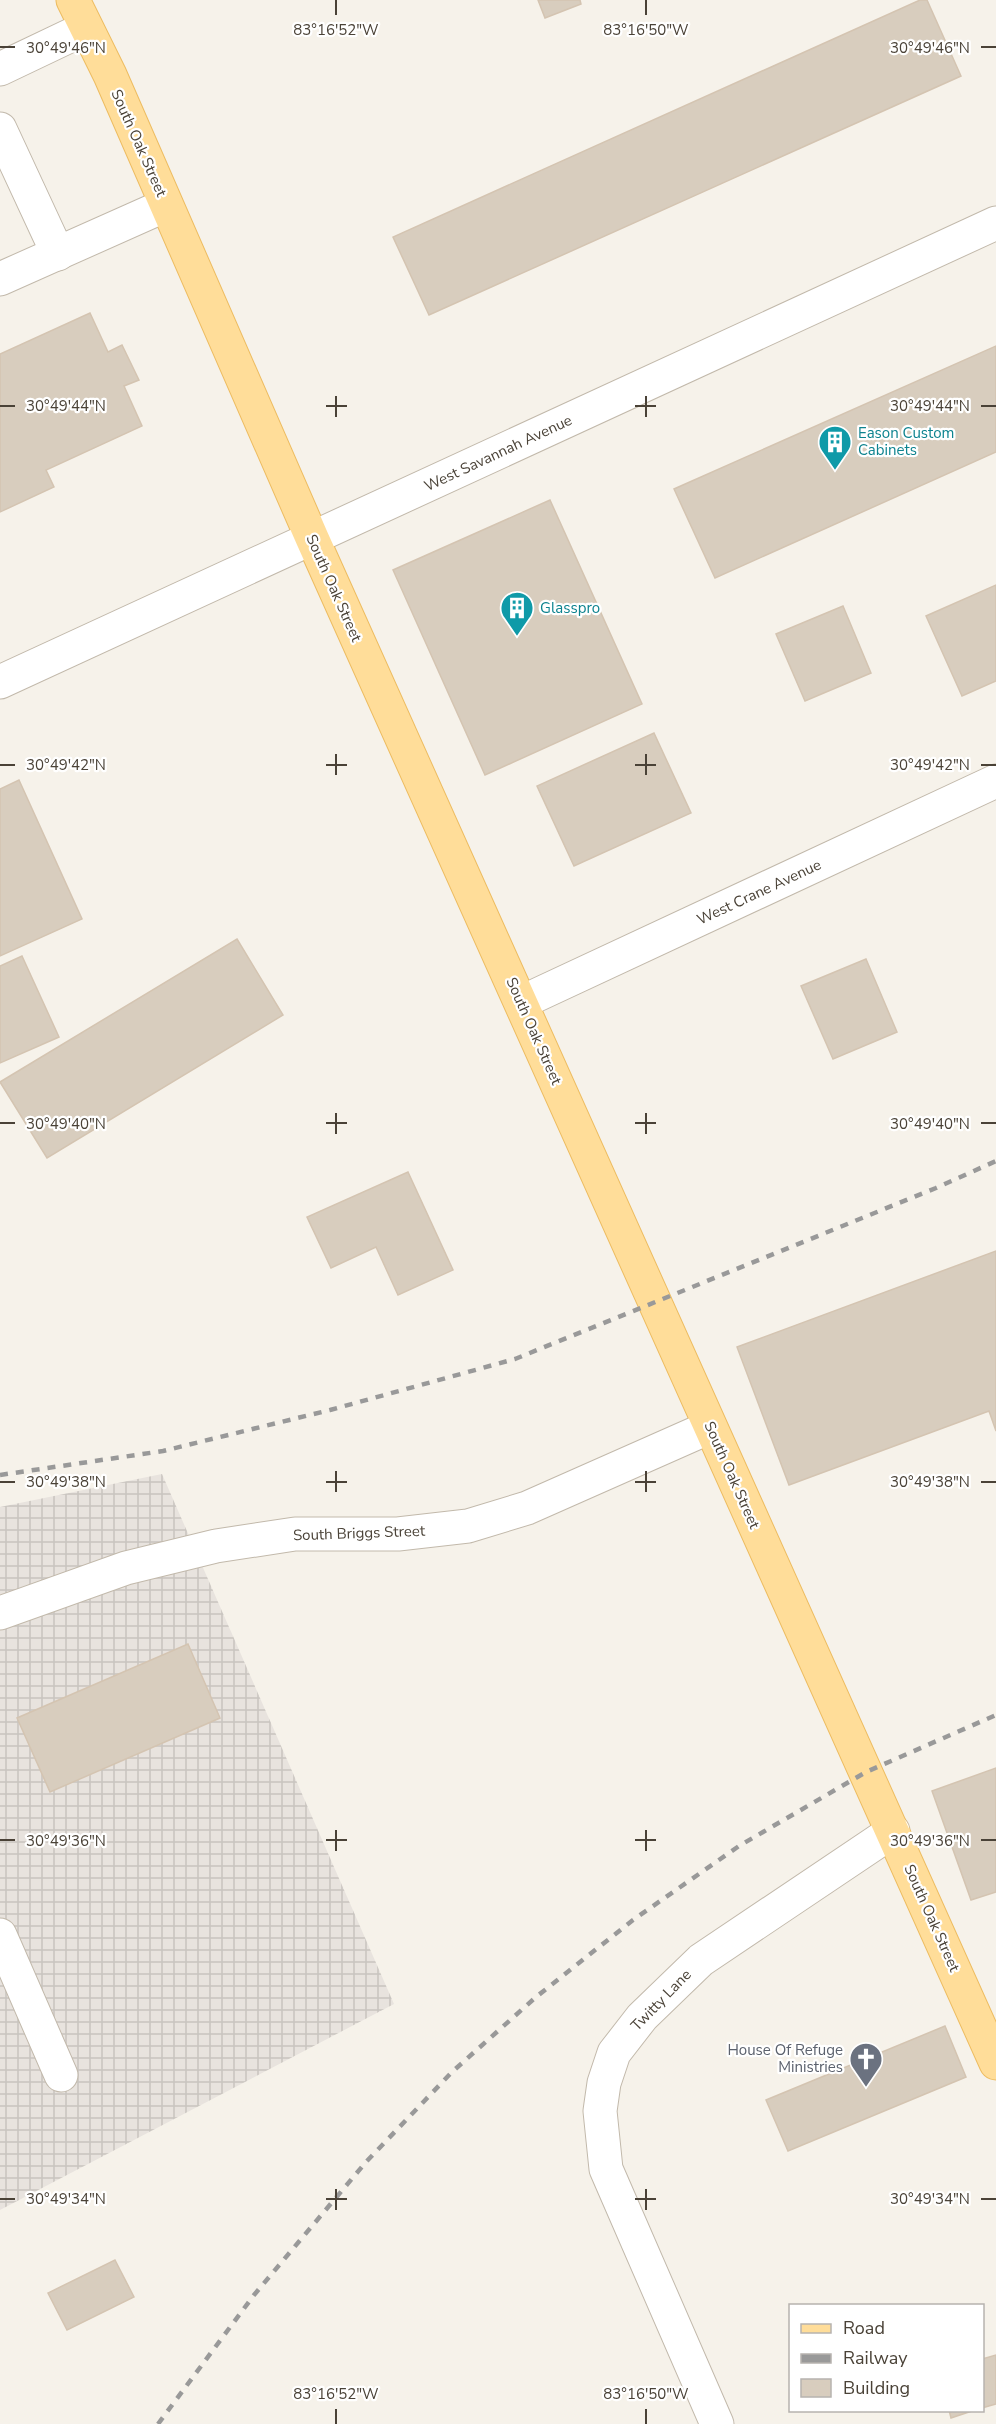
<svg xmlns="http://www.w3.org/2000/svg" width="996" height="2424" font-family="'Nunito Sans',sans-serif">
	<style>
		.industrial { fill: url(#industrial-grid) }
		.building { fill: #d8cdbe; stroke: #d4c4b1; stroke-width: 1.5 }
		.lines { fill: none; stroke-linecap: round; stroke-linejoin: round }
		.minor-casing { stroke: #c2b9ab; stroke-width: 35 }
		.major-casing { stroke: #edbc61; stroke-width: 35 }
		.minor { stroke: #fff; stroke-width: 33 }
		.major { stroke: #fd9; stroke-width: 33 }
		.rail { stroke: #999; stroke-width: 4.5; stroke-dasharray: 8 8; stroke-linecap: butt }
		.ticks { fill: none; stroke: #4a4237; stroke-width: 2 }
		.labels { text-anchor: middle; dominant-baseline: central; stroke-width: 4.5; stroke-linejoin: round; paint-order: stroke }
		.street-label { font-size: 15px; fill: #4a4237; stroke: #fff }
		.culture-label { font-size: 15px; fill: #0d838f; stroke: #fff; text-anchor: start }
		.worship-label { font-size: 15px; fill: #5b616d; stroke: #fff; text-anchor: end }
		.ticks-label { font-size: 15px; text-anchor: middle; fill: #4a4237; stroke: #fff; stroke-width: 4.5; stroke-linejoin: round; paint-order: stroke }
	</style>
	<defs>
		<pattern id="industrial-grid" width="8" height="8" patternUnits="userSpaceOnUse" patternTransform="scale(1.5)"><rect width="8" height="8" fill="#e8e3de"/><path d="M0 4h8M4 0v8" fill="none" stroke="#c8c4bf"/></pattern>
	</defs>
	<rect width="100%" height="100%" fill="#f6f2ea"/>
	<path class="industrial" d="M162,1474L394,2004L0,2210V1507Z"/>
	<g class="building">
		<path d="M538,0H580L581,4L545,18Z"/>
		<path d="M920,0H927L961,76L429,315L393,237Z"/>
		<path d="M90,313L108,352L122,345L139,380L124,386L142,426L46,470L54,487L0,512V354Z"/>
		<path d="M996,346V452L715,578L674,489Z"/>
		<path d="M550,500L642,704L485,775L393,570Z"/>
		<path d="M996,585V681L962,696L926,616Z"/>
		<path d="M843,606L871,673L805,701L776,634Z"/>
		<path d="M654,733L691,813L574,866L537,786Z"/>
		<path d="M19,780L82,919L0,956V789Z"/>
		<path d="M237,939L283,1015L47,1158L0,1082Z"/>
		<path d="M22,956L59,1037L0,1063V966Z"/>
		<path d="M866,959L897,1032L833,1059L801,986Z"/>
		<path d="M408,1172L453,1270L398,1295L376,1247L331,1268L307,1217Z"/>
		<path d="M996,1251V1431L989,1411L789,1485L737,1347Z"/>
		<path d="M188,1644L220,1718L50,1792L17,1718Z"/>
		<path d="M996,1768V1892L971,1900L932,1791Z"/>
		<path d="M945,2026L966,2077L788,2151L766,2100Z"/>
		<path d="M115,2260L134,2297L67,2330L48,2293Z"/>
		<path d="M996,2355V2404L982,2408V2359Z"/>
		<path d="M949,2410H975L951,2418Z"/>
	</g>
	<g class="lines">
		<g class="minor-casing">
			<g id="minor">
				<path d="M0,69L86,28"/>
				<path d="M0,129L58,254"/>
				<path d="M0,279L166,205"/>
				<path d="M0,682L996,223"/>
				<path d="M522,1002L996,781"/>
				<path d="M0,1613L126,1568L216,1546L295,1534H398L468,1526L527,1508L710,1427"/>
				<path d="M0,1935L61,2075"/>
				<path d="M717,2424L606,2169L600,2111L604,2083L614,2053L642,2017L701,1960L893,1831"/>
			</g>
		</g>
		<g class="major-casing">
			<path id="major" d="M73,0L110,75L312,538L996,2063"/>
		</g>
		<use href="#minor" class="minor"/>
		<use href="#major" class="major"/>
		<g class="rail">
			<path d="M0,1475L163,1451L330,1410L515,1359L936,1188L996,1161"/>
			<path d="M158,2424L254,2295L366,2162L452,2072L536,1997L633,1920L739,1846L866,1772L996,1715"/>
		</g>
	</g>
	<path class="ticks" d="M336,0V15M646,0V15M0,47H15M981,47H996M336,396V417M646,396V417M0,406H15M326,406H347M635,406H656M981,406H996M336,754V775M646,754V775M0,765H15M326,765H347M635,765H656M981,765H996M336,1113V1134M646,1113V1134M0,1123H15M326,1123H347M635,1123H656M981,1123H996M336,1471V1492M646,1471V1492M0,1482H15M326,1482H347M635,1482H656M981,1482H996M336,1830V1851M646,1830V1851M0,1840H15M326,1840H347M635,1840H656M981,1840H996M336,2189V2210M646,2189V2210M0,2199H15M326,2199H347M635,2199H656M981,2199H996M336,2409V2424M646,2409V2424"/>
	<defs>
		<g id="building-pin" transform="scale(1.725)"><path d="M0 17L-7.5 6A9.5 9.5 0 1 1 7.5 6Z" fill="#0f9aa8" stroke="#fff"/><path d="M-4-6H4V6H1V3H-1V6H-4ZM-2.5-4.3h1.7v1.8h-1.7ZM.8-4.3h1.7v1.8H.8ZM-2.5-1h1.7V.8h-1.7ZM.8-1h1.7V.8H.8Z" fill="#fff"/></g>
		<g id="church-pin" transform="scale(1.725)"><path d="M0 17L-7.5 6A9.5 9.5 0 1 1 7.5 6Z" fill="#6b7280" stroke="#fff"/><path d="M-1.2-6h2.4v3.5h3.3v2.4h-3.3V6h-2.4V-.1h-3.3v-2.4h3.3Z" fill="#fff"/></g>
	</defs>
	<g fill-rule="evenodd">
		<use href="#building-pin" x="835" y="442"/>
		<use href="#building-pin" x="517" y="608"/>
		<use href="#church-pin" x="866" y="2059"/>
	</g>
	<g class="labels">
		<g class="street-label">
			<text transform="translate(139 143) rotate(66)">South Oak Street</text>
			<text transform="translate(498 453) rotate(-25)">West Savannah Avenue</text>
			<text transform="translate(334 588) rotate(66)">South Oak Street</text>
			<text transform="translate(759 892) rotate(-25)">West Crane Avenue</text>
			<text transform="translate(534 1031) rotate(66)">South Oak Street</text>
			<text transform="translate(732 1475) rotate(66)">South Oak Street</text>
			<text transform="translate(359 1533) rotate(-2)">South Briggs Street</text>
			<text transform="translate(932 1918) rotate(66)">South Oak Street</text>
			<text transform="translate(661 2000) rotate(-46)">Twitty Lane</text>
		</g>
		<g class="culture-label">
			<text x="858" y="433">Eason Custom<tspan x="858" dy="17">Cabinets</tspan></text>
			<text x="540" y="608">Glasspro</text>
		</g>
		<g class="worship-label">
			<text x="843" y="2050">House Of Refuge<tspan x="843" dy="17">Ministries</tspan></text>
		</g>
	</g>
	<g class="ticks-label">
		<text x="336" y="35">83°16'52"W</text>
		<text x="646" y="35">83°16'50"W</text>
		<text x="66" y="53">30°49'46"N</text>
		<text x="930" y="53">30°49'46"N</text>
		<text x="66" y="411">30°49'44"N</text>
		<text x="930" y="411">30°49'44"N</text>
		<text x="66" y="770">30°49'42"N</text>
		<text x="930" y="770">30°49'42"N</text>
		<text x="66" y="1129">30°49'40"N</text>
		<text x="930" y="1129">30°49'40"N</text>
		<text x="66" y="1487">30°49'38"N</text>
		<text x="930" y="1487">30°49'38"N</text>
		<text x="66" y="1846">30°49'36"N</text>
		<text x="930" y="1846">30°49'36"N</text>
		<text x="66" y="2204">30°49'34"N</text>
		<text x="930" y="2204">30°49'34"N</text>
		<text x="336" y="2399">83°16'52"W</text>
		<text x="646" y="2399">83°16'50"W</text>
	</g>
	<rect x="789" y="2304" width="195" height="108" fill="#ffffff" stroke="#b7b3af" stroke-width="1.5"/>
	<rect x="801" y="2324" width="30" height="9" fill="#ffdd99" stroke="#b7b3af" stroke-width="1.5"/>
	<text x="843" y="2334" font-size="18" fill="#4a4237">Road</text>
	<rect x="801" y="2354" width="30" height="9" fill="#999999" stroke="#b7b3af" stroke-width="1.5"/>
	<text x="843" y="2364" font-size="18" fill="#4a4237">Railway</text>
	<rect x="801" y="2379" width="30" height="18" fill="#d8cdbe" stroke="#b7b3af" stroke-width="1.5"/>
	<text x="843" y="2394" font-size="18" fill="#4a4237">Building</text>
</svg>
